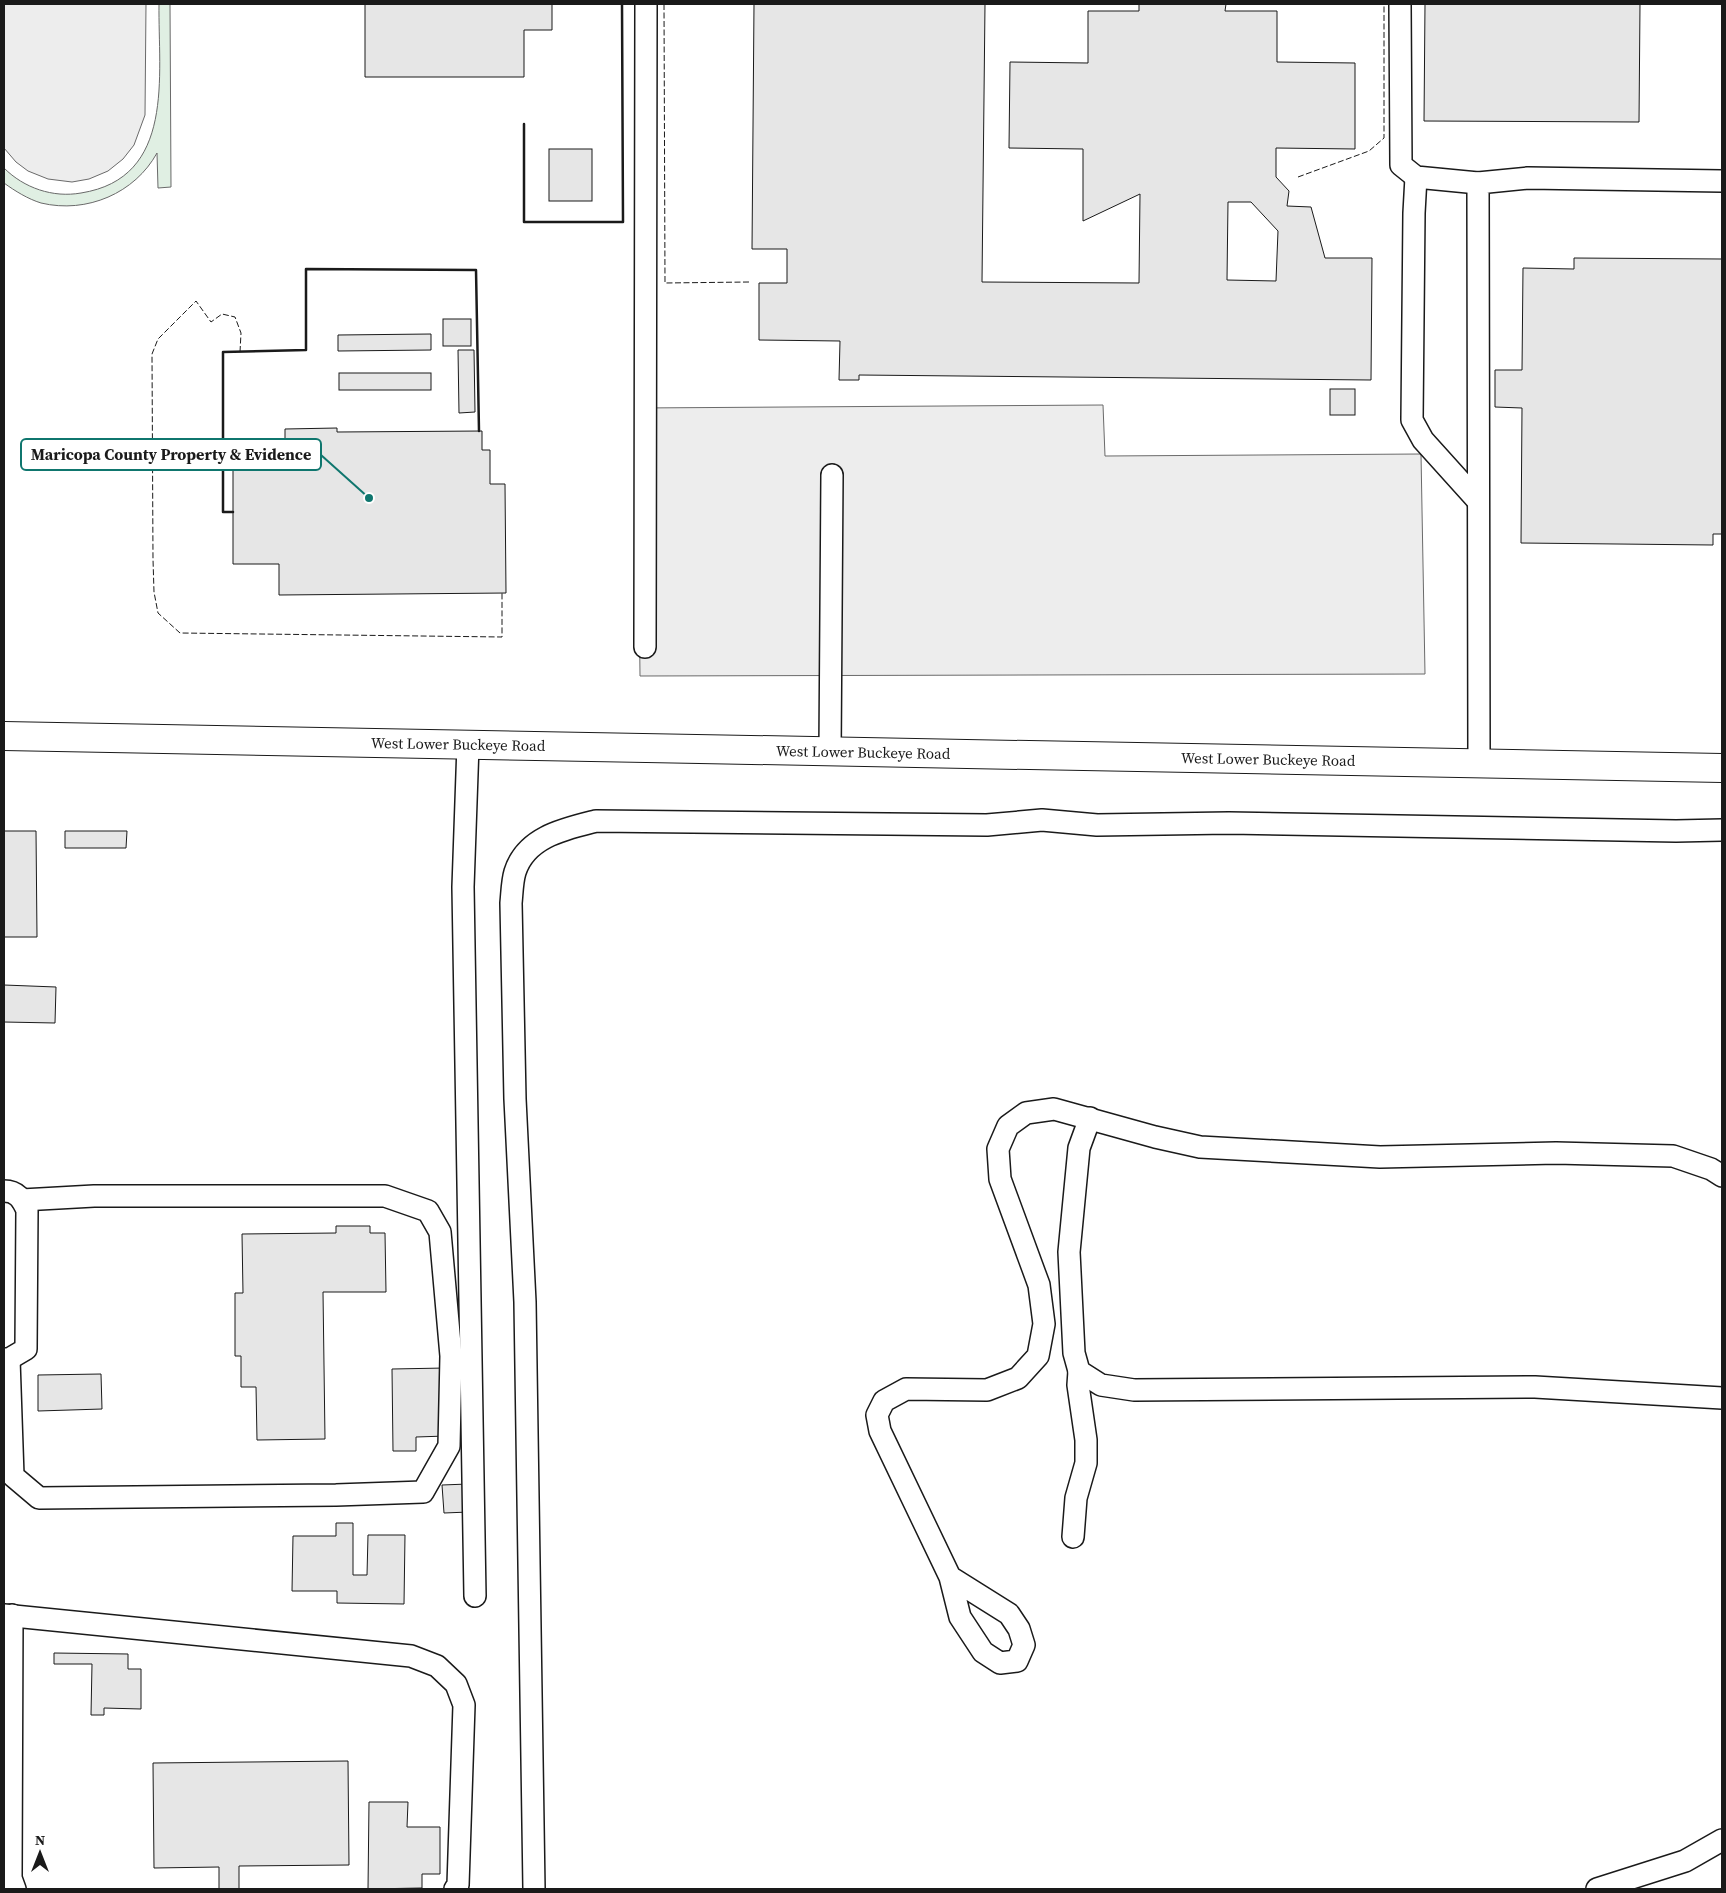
<svg xmlns="http://www.w3.org/2000/svg" width="1726" height="1893" font-family="'Source Serif 4',serif">
	<style>
		.green { fill: #e0efe3; stroke: #6a6a6a }
		.parking { fill: #ededed; stroke: #6a6a6a }
		.building { fill: #e6e6e6; stroke: #1a1a1a; fill-rule: evenodd }
		.lines { fill: none; stroke-linecap: round; stroke-linejoin: round }
		.minor-casing { stroke: #1a1a1a; stroke-width: 24 }
		.major-casing { stroke: #1a1a1a; stroke-width: 30 }
		.minor { stroke: #fff; stroke-width: 21 }
		.major { stroke: #fff; stroke-width: 28 }
		.fence { stroke: #1a1a1a; stroke-width: 1; stroke-dasharray: 6 2.5; stroke-linecap: butt }
		.wall { stroke: #1a1a1a; stroke-width: 2.5 }
		.labels { text-anchor: middle; dominant-baseline: central; stroke-width: 4; stroke-linejoin: round; paint-order: stroke }
		.street-label { font-size: 15px; fill: #1a1a1a; stroke: #fff }
		.leader { fill: none; stroke: #0f766e; stroke-width: 2 }
		.callout-dot { fill: #0f766e; stroke: #fff; stroke-width: 2 }
		.callout { fill: #fff; stroke: #0f766e; stroke-width: 2 }
		.callout-label { font-size: 16px; text-anchor: middle; font-weight: bold; fill: #1a1a1a }
	</style>
	<rect width="100%" height="100%" fill="#fff"/>
	<path class="green" d="M159,4H170L171,187L158,188L157,153C135,193 87,214 41,203C28,199 15,191 4,183V168C24,188 53,198 81,193C176,178 158,75 159,4Z"/>
	<g class="parking">
		<path d="M4,4H146L145,115L134,145L123,159L108,171L89,179L72,182L48,179L28,171L16,162L4,148Z"/>
		<path d="M1103,405L1105,456L1421,454L1425,674L640,676L637,408Z"/>
	</g>
	<g class="building">
		<path d="M365,4H552V30H524V77H365Z"/>
		<path d="M754,4H985L982,282L1139,283L1140,194L1083,221V149L1009,148L1010,62L1088,63V11H1139V4H1226L1225,11H1277V62L1355,63V149L1276,148V177L1289,191L1287,206L1311,207L1325,258H1372L1371,380L859,375V380H839L840,341L759,340V283H787V249H752ZM1228,202H1251L1278,231L1276,281L1227,280Z"/>
		<path d="M1425,4H1640L1639,122L1424,121Z"/>
		<rect x="549" y="149" width="43" height="52"/>
		<path d="M1574,258L1722,259V534H1713V545L1521,543L1522,408L1495,407V370H1522L1523,268L1574,269Z"/>
		<rect x="443" y="319" width="28" height="27"/>
		<path d="M431,334V350L338,351V335Z"/>
		<path d="M458,350H474L475,412L459,413Z"/>
		<rect x="339" y="373" width="92" height="17"/>
		<rect x="1330" y="389" width="25" height="26"/>
		<path d="M337,428V432L482,431V450H490V484H505L506,593L279,595V564H233V467H285V429Z"/>
		<path d="M4,831H36L37,937H4Z"/>
		<path d="M65,831H127L126,848H65Z"/>
		<path d="M4,985L56,987L55,1023L4,1022Z"/>
		<path d="M336,1226H370V1233H385L386,1292H323L325,1439L257,1440L256,1387H241V1356H235V1293H243L242,1234L336,1233Z"/>
		<path d="M445,1368L446,1436L416,1437V1451H393L392,1369Z"/>
		<path d="M101,1374L102,1409L38,1411V1375Z"/>
		<path d="M468,1484L469,1512L444,1513L442,1485Z"/>
		<path d="M336,1523H353V1575H367L368,1535H405L404,1604L337,1603V1591H292L293,1536H336Z"/>
		<path d="M54,1653L128,1654V1669H141V1709L104,1708V1715H91L92,1664H54Z"/>
		<path d="M348,1761L349,1865L239,1866V1889H219V1867L154,1868L153,1763Z"/>
		<path d="M369,1802H408L407,1827H440V1874H422V1888L368,1889Z"/>
	</g>
	<g class="lines">
		<g class="minor-casing">
			<g id="minor">
				<path d="M1400,4L1401,165L1416,177L1478,183"/>
				<path d="M1416,177L1414,213L1412,420L1423,440L1478,501"/>
				<path d="M645,647L646,4"/>
				<path d="M468,745L463,887L475,1596"/>
				<path d="M830,752L832,475"/>
				<path d="M1479,762L1478,183L1528,178L1722,181"/>
				<path d="M1090,1118L1079,1148L1069,1252L1074,1353L1079,1371L1101,1385L1134,1390L1535,1387L1722,1398"/>
				<path d="M4,1191C17,1191 22,1199 27,1210L26,1349L9,1359H4"/>
				<path d="M9,1359L13,1476L39,1498L336,1495L423,1492L449,1446L451,1356L440,1232L428,1211L385,1196H94L22,1200"/>
				<path d="M1073,1537L1076,1498L1086,1463V1440L1078,1385L1079,1371"/>
				<path d="M950,1577L1009,1614L1019,1629L1024,1645L1017,1661L1000,1663L983,1652L960,1617L950,1577L880,1431L877,1415L884,1401L906,1389L987,1390L1018,1378L1038,1356L1044,1324L1039,1285L1000,1179L998,1149L1008,1126L1026,1113L1054,1109L1155,1137L1200,1147L1380,1157L1556,1153L1673,1156L1711,1169L1722,1176"/>
				<path d="M4,1615L411,1656L437,1666L456,1684L464,1705L458,1885L455,1889"/>
				<path d="M12,1615L11,1878L15,1889"/>
				<path d="M534,1889L525,1302L515,1099L511,903C512,894 512,882 515,872C526,837 564,829 596,821L987,825L1042,820L1097,825L1229,823L1676,831L1722,830"/>
				<path d="M1597,1889L1685,1861L1722,1840"/>
			</g>
		</g>
		<g class="major-casing">
			<path id="major" d="M4,736L1722,768"/>
		</g>
		<use href="#minor" class="minor"/>
		<use href="#major" class="major"/>
		<g class="fence">
			<path d="M664,4L665,283L749,282"/>
			<path d="M1298,177L1369,151L1384,138V4"/>
			<path d="M240,352L241,333L235,317L222,314L211,322L196,301L158,339L152,354L153,559L154,592L158,613L180,633L502,637V593"/>
		</g>
		<g class="wall">
			<path d="M524,124V222H623L622,4"/>
			<path d="M233,512H223V352L306,350V269L476,270L479,431"/>
		</g>
	</g>
	<g class="labels">
		<g class="street-label">
			<text transform="translate(458 744) rotate(1)">West Lower Buckeye Road</text>
			<text transform="translate(863 752) rotate(1)">West Lower Buckeye Road</text>
			<text transform="translate(1268 759) rotate(1)">West Lower Buckeye Road</text>
		</g>
	</g>
	<path class="leader" d="M369 498L321 455"/>
	<circle class="callout-dot" cx="369" cy="498" r="5"/>
	<rect class="callout" x="21" y="439" width="300" height="31" rx="5"/>
	<g class="callout-label">
		<text x="171" y="460">Maricopa County Property &amp; Evidence</text>
	</g>
	<rect width="1726" height="1893" fill="none" stroke="#1a1a1a" stroke-width="10"/>
	<g transform="translate(40 1853)" stroke="#ffffff" stroke-width="4" paint-order="stroke">
	<path d="M0-4L9 19L0 12L-9 19Z" fill="#1a1a1a"/>
	<text y="-8" font-size="14" font-weight="bold" text-anchor="middle" fill="#1a1a1a">N</text>
	</g>
</svg>
